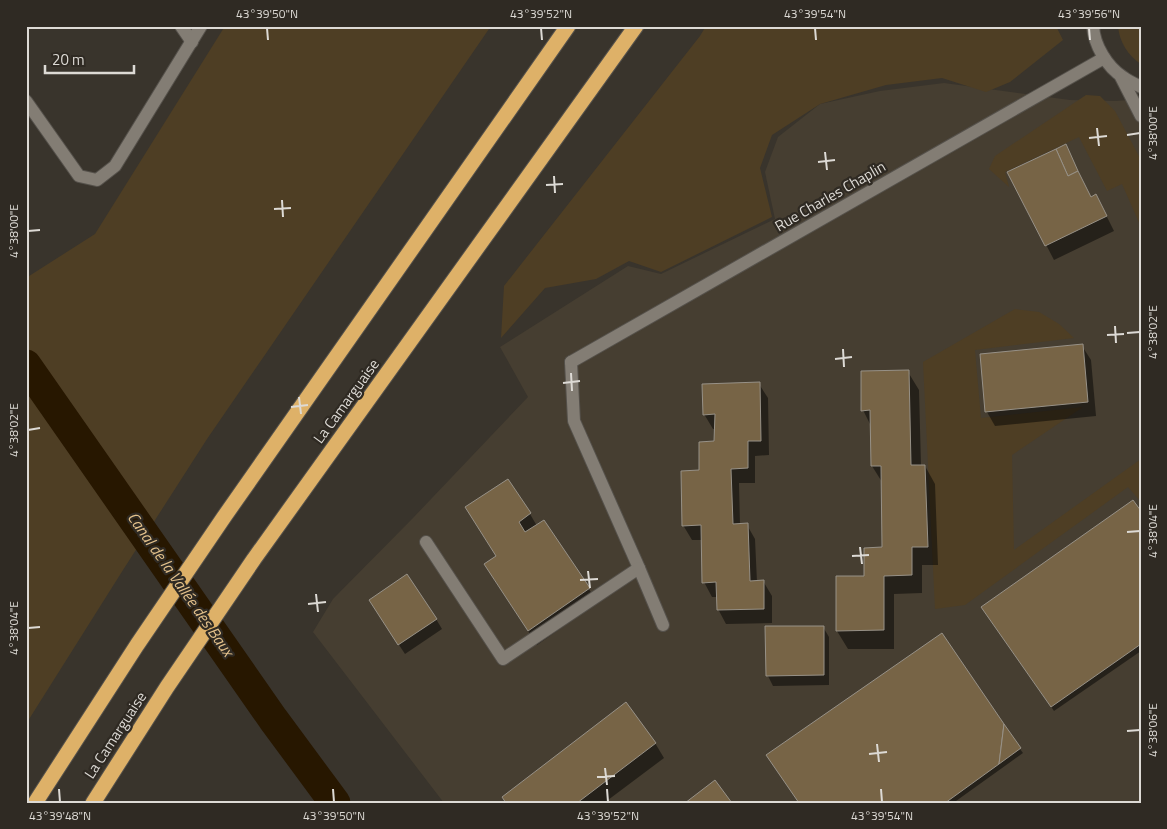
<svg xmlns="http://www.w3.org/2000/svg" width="1167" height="829" font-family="'Titillium Web',sans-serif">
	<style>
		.built { fill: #463e31 }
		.green { fill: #4e3e24 }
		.shadow { fill: #0007 }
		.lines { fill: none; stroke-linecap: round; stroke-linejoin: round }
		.canal { stroke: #271700; stroke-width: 31 }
		.building { fill: #776446; stroke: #979187 }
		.lane-casing { stroke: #55514b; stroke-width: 14 }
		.street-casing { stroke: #55514b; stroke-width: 14 }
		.secondary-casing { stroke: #55514b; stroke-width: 14 }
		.highway-casing { stroke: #55514b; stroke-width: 17 }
		.lane { stroke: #837d74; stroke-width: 12 }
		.street { stroke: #837d74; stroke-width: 12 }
		.secondary { stroke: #837d74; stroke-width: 12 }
		.highway { stroke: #deb168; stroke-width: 15 }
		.ticks { fill: none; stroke: #dddad5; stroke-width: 2 }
		.labels { text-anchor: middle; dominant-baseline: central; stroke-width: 4.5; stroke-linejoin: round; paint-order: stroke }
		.street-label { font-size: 15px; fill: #dddad5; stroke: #2f2a23 }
		.water-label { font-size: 16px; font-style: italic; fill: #e3c18b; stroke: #2f2a23 }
		.neatline { fill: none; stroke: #dddad5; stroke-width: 2 }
		.ticks-label { font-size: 12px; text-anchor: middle; fill: #dddad5 }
	</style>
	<rect width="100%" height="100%" fill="#39342c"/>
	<path class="built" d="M944,83L1070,100L1116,101L1141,99V803H444L313,632L333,599L413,518L528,397L500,347L628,266L661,274L775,219L765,172L778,137L820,104L880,91Z"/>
	<g class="green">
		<path d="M225,26H491L207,439L123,570L26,724V278L95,234Z"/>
		<path d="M706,26H1056L1063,40L1010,82L986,92L942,78L886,85L820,104L772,135L760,168L772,217L661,272L629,261L596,279L545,288L501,338L504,286L700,36Z"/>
		<path d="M1118,26H1141V64C1128,56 1119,41 1118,26Z"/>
		<path d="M1086,95L1100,96L1115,111L1141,160V227L1122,184L1107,191L1079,137L1005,172L1009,187L989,169L995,156Z"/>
		<path d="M1015,309L1039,312L1059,324L1074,338L975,350L981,418L1083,407L1012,455L1014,550L1141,459V502L1128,487L965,605L935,609L923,362Z"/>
	</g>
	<g class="shadow">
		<path d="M1009,173L1080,177L1091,199L1104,211L1114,231L1054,260Z"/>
		<path d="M1082,346L1091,360L1096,416L995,426L987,412Z"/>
		<path d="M908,372L919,390L921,466H925L935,484L938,565H922V593L894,594V649H848L837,631L865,577L884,549L882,482L872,466L871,426L863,410Z"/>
		<path d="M759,384L768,398L769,455L755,456V483H739L740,525H747L755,539L757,582L763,581L772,596V623L726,624L718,609V597H712L704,582L703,540H692L683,525L701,472L715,443L716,429H713L704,414Z"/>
		<path d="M1141,513V651L1054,711L985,612Z"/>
		<path d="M530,514L537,526L589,589L597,603L537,645L494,579L497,557L475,522Z"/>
		<path d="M376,610L436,619L442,629L405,654Z"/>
		<path d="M766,627H823L829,637V685L773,686L768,676Z"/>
		<path d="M655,743L664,758L604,803H507Z"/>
		<path d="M1020,749L1023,753L956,801L957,803H800Z"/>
	</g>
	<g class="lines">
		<path class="canal" d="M26,365L273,719L335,803"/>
	</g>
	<g class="building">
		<path d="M1066,144L1078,171L1068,176L1056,149Z"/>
		<path d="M1056,149L1068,176L1078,171L1091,197L1096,194L1107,216L1045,246L1007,172Z"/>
		<path d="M1083,344L1088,402L985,412L980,354Z"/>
		<path d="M909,370L911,465H925L928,547H912V575L884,576V630L836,631V576H864V548L882,547L881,466H871L870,410L861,411V371Z"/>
		<path d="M760,382L761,441H748V468L731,469L733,524L748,523L750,581L764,580V609L717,610L716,582L702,583L701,525L682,526L681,471L699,470V442L714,441L715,414L703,415L702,384Z"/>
		<path d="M508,479L531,513L519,522L525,532L544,520L590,588L528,631L484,564L496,556L465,507Z"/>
		<path d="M1133,500L1141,511V644L1051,707L981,607Z"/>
		<path d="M407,574L437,619L398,645L369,600Z"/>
		<path d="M765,626H824V675L766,676Z"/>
		<path d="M942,633L1004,724L999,764L945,803H799L766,755Z"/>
		<path d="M626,702L656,743L577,803H506L502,797Z"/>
		<path d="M1004,724L1021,748L999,764Z"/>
		<path d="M715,780L732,803H685Z"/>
	</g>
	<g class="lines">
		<g class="lane-casing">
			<g id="lane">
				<path d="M181,26L192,42"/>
				<path d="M26,101L79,176L97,180L115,166L201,26"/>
				<path d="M426,542L503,659L639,568L574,421L571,362"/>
				<path d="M639,568L663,625"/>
			</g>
		</g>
		<g class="street-casing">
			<path id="street" d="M571,362L1104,58"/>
		</g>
		<g class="secondary-casing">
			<g id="secondary">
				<path d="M1093,26C1094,45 1107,67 1123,77C1128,81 1135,84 1141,87"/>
				<path d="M1121,77L1141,116"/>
			</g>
		</g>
		<g class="highway-casing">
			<g id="highway">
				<path d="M35,803L137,645L224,517L568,26"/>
				<path d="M93,803L167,687L254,559L636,26"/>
			</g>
		</g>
		<use href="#lane" class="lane"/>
		<use href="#street" class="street"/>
		<use href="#secondary" class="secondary"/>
		<use href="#highway" class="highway"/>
	</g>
	<path class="ticks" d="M267,28L268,40M541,28L542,40M815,28L816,40M1089,28L1090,40M1097,128L1099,146M1127,135L1140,133M1089,138L1107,136M825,152L827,170M818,162L835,160M554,176L555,193M546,185L563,184M282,200L283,217M274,209L291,208M28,231L40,230M1115,326L1116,343M1127,333L1140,332M1107,335L1124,334M843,349L844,367M835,359L852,357M571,373L572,391M563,383L580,381M299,397L301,414M291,407L308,405M28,430L40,428M1127,532L1140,531M860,547L862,564M852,556L869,555M588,571L590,588M580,580L598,579M316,594L318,612M308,604L326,602M28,628L40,627M1127,731L1140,730M877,744L879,762M869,754L887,752M605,768L607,785M597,777L615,776M59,789L60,802M333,789L334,802M607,789L608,802M881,789L882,802"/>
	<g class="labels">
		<g class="street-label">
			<text transform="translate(830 196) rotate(-30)">Rue Charles Chaplin</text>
			<text transform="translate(346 401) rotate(-54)">La Camarguaise</text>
			<text transform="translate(115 735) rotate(-57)">La Camarguaise</text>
		</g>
		<g class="water-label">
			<text transform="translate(181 584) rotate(55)">Canal de la Vallée des Baux</text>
		</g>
	</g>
	<rect width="1167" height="829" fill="none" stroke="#2f2a23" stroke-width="55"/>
	<path d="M45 65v8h89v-8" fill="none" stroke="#dddad5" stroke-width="2.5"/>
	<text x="52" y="65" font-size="15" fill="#dddad5" stroke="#2f2a23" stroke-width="4" paint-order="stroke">20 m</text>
	<rect x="28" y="28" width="1112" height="774" class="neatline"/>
	<g class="ticks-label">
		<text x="267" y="18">43°39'50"N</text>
		<text x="541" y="18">43°39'52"N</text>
		<text x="815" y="18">43°39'54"N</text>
		<text x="1089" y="18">43°39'56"N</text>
		<text transform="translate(1153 133) rotate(-90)" y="4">4°38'00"E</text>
		<text transform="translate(14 231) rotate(-90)" y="4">4°38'00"E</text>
		<text transform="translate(1153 332) rotate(-90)" y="4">4°38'02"E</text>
		<text transform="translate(14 430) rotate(-90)" y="4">4°38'02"E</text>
		<text transform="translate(1153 531) rotate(-90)" y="4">4°38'04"E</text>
		<text transform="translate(14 628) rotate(-90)" y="4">4°38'04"E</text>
		<text transform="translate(1153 730) rotate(-90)" y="4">4°38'06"E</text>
		<text x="60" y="820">43°39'48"N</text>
		<text x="334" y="820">43°39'50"N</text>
		<text x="608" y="820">43°39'52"N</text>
		<text x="882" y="820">43°39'54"N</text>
	</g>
</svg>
